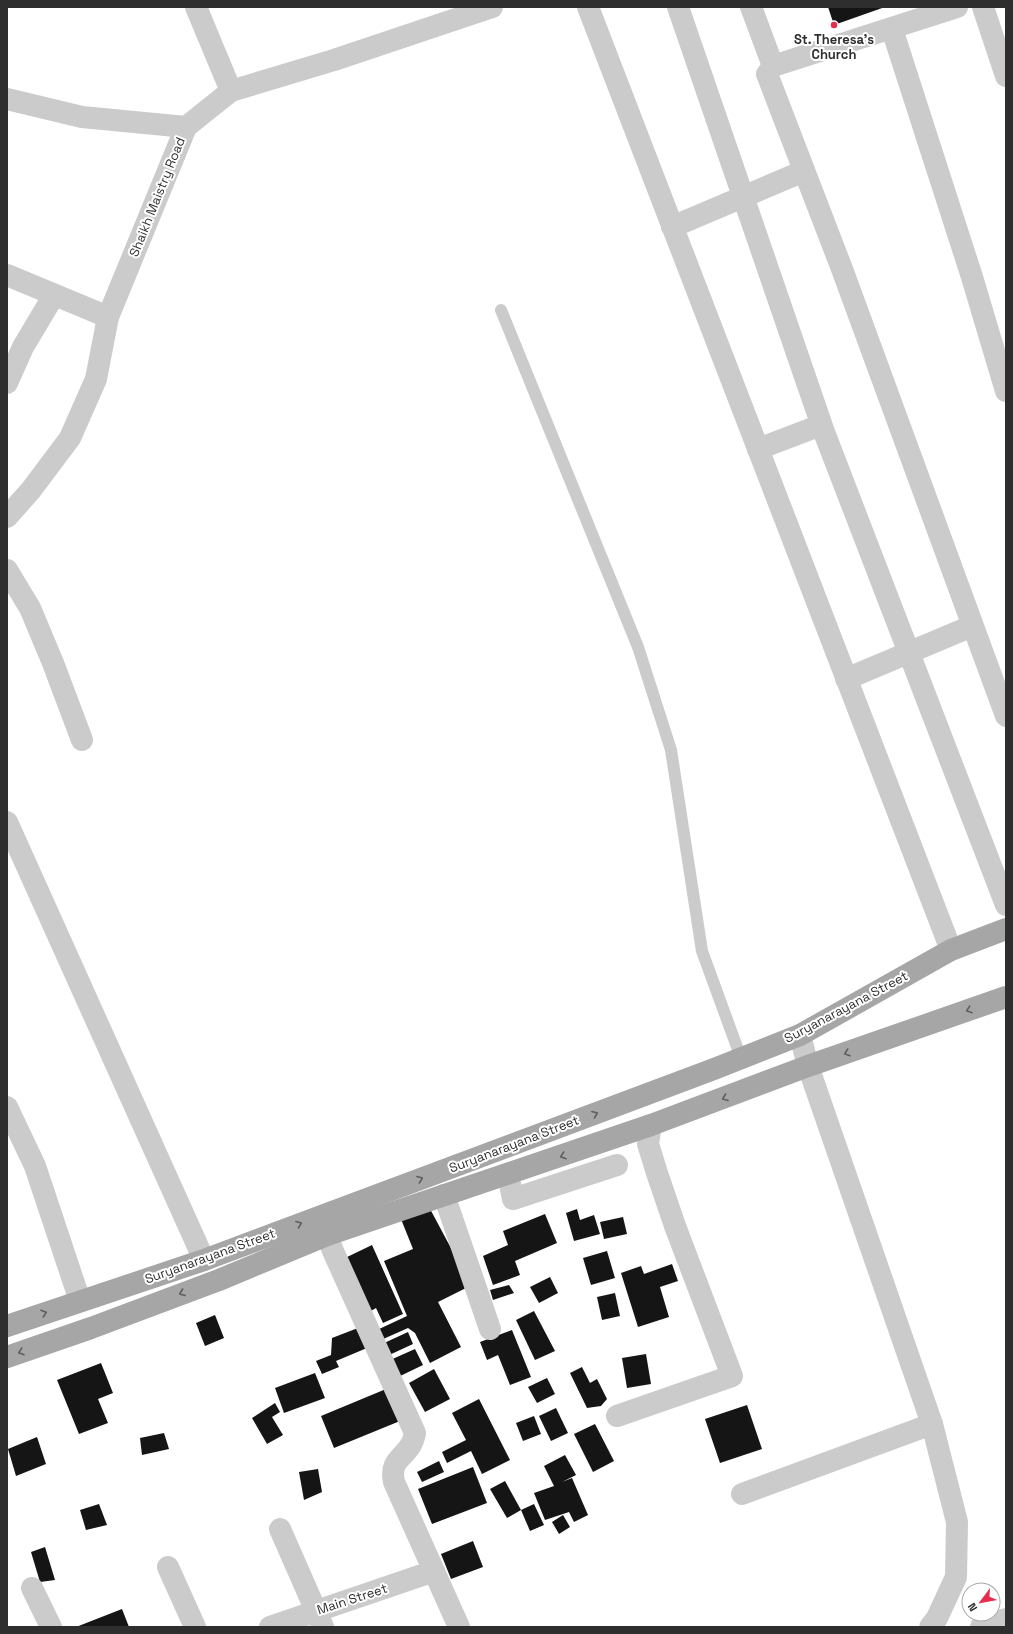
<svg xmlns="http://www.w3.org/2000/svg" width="1013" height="1634" font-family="'Space Grotesk',sans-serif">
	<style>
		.building { fill: #151515 }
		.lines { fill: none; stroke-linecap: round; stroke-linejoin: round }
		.service { stroke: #cbcbcb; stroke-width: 12 }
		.minor { stroke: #cbcbcb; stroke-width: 22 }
		.primary { stroke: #a6a6a6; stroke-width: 22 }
		.oneway { stroke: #5e5e5e }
		.poi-dot { fill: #e72d4e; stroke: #fff; stroke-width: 1.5 }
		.labels { text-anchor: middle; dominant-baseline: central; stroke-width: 4; stroke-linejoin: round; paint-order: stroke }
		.poi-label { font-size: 13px; font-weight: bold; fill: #2e2e2e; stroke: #fff }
		.street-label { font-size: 13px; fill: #2e2e2e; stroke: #fff }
	</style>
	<rect width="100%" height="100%" fill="#fff"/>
	<g class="building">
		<path d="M828,7H885L834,25Z"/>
		<path d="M429,1207L452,1250L468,1287L438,1302L461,1347L430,1363L415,1333L408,1328L381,1340L377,1330L407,1316L384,1261L413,1249L401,1219Z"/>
		<path d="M577,1209L580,1220L594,1215L600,1234L574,1241L566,1213Z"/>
		<path d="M545,1214L557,1243L515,1261L520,1275L493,1285L483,1256L508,1245L503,1231Z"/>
		<path d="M623,1217L627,1234L604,1239L600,1222Z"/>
		<path d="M372,1245L403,1314L383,1323L376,1308L371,1311L345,1258Z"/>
		<path d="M607,1251L615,1278L591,1285L583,1258Z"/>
		<path d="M672,1264L678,1281L660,1287L669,1317L638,1327L621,1273L641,1266L644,1274Z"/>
		<path d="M550,1277L558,1293L539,1303L530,1287Z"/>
		<path d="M509,1285L514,1293L493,1300L490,1290Z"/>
		<path d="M615,1293L620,1316L602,1320L597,1297Z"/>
		<path d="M534,1311L555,1351L535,1360L516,1320Z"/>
		<path d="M215,1315L224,1338L205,1346L196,1323Z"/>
		<path d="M358,1328L367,1348L336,1361L339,1367L322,1374L316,1361L331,1355L332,1338Z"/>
		<path d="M512,1330L531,1377L510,1385L498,1355L487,1360L480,1342Z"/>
		<path d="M408,1332L413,1344L387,1356L382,1344Z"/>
		<path d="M415,1349L423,1365L396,1378L388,1361Z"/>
		<path d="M646,1354L651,1384L627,1388L622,1358Z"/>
		<path d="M101,1363L113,1393L98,1399L108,1423L79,1434L57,1380Z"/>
		<path d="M582,1367L590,1383L597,1379L607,1399L601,1406L587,1408L570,1373Z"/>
		<path d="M434,1369L450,1399L425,1412L409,1383Z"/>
		<path d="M315,1373L325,1398L284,1413L275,1388Z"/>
		<path d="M547,1378L555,1394L537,1403L528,1387Z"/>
		<path d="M386,1389L400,1421L334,1448L321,1416Z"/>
		<path d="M479,1399L510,1460L482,1474L471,1451L447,1463L442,1452L466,1440L452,1413Z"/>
		<path d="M275,1403L280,1412L272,1417L283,1435L267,1444L252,1418Z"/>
		<path d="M747,1405L762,1449L720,1463L705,1419Z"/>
		<path d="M556,1408L568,1433L551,1441L539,1416Z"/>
		<path d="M534,1416L541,1434L523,1441L516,1423Z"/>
		<path d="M595,1424L614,1461L593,1472L574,1434Z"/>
		<path d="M164,1433L169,1449L142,1455L140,1438Z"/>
		<path d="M37,1437L46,1464L16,1476L8,1449Z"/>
		<path d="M565,1455L576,1475L562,1482L572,1478L588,1515L574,1522L569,1512L545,1520L534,1493L554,1486L544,1466Z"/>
		<path d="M439,1461L444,1472L422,1482L417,1472Z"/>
		<path d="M473,1467L487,1503L432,1524L418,1489Z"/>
		<path d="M318,1469L322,1492L304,1500L299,1472Z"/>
		<path d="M505,1481L521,1510L507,1518L490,1489Z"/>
		<path d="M99,1504L107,1525L86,1530L80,1510Z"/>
		<path d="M534,1504L544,1525L530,1531L521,1510Z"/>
		<path d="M563,1515L570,1527L559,1534L552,1522Z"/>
		<path d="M473,1541L483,1567L451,1579L441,1554Z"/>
		<path d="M45,1547L55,1580L40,1582L31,1552Z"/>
		<path d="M122,1609L129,1627H76Z"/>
	</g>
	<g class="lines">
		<path class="service" d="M501,310L638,647L671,750L702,951L741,1058"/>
		<g class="minor">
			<path d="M196,7L231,91"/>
			<path d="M588,7L951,950"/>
			<path d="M678,7L824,432L1006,905"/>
			<path d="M751,7L773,66"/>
			<path d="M957,7L773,66L767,74L842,269L1006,716"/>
			<path d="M983,7L1006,76"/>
			<path d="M892,29L972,277L1006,391"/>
			<path d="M7,99L82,117L186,127"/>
			<path d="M672,227L804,171"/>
			<path d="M7,275L108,317L186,127L231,91L334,60L492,7"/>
			<path d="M7,383L23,347L54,295"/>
			<path d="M758,449L821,425"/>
			<path d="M7,517L31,490L70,438L96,379L108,317"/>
			<path d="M7,570L30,608L53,663L82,740"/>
			<path d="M846,679L972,626"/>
			<path d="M7,822L204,1260"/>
			<path d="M800,1035L808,1066L932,1424L957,1522L956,1577L937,1618L930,1627"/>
			<path d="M7,1107L35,1166L80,1301"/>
			<path d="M508,1174L513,1199L617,1165"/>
			<path d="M444,1195L490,1329"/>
			<path d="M327,1235L333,1251L415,1433C411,1458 388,1456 394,1482L459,1627"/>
			<path d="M617,1416L732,1376L675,1226L657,1173L648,1144L651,1125"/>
			<path d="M742,1494L932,1424"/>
			<path d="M280,1529L323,1627"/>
			<path d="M168,1567L195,1627"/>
			<path d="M32,1588L51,1627"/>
			<path d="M270,1627L434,1571"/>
			<path d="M981,1627L1006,1619"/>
		</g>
		<g class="primary">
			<path d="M7,1326L204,1260L714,1069L800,1035L951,950L1006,929"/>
			<path d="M7,1357L91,1328L219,1280L327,1235L651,1125L808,1066L1006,997"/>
		</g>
	</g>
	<defs><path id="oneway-chevron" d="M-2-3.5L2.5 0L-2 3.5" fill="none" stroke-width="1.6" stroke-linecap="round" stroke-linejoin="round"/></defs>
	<g class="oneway">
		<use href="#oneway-chevron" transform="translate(969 1010) rotate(161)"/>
		<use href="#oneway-chevron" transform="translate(847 1053) rotate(161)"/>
		<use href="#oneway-chevron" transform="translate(725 1098) rotate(159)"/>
		<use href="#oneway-chevron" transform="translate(595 1114) rotate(-21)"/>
		<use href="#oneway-chevron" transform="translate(563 1156) rotate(161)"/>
		<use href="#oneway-chevron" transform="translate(420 1179) rotate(-21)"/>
		<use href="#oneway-chevron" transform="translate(299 1224) rotate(-21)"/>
		<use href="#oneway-chevron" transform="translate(182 1293) rotate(159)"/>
		<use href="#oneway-chevron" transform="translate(44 1313) rotate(-19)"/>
		<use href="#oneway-chevron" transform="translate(21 1352) rotate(161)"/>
	</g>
	<circle class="poi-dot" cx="834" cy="25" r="4"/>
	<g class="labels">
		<g class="poi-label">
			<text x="834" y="39">St. Theresa's<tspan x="834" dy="15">Church</tspan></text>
		</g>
		<g class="street-label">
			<text transform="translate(157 197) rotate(-68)">Shaikh Maistry Road</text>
			<text transform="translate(846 1007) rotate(-28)">Suryanarayana Street</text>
			<text transform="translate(514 1144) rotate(-21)">Suryanarayana Street</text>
			<text transform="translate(210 1256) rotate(-20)">Suryanarayana Street</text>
			<text transform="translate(352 1599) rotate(-18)">Main Street</text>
		</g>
	</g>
	<rect width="1013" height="1634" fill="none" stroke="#2e2e2e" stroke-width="16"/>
	<g transform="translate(981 1602) rotate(238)"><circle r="19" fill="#ffffff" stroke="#ababab"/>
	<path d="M0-3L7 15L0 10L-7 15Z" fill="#e72d4e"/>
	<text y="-6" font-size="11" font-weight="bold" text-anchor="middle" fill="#2e2e2e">N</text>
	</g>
</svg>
